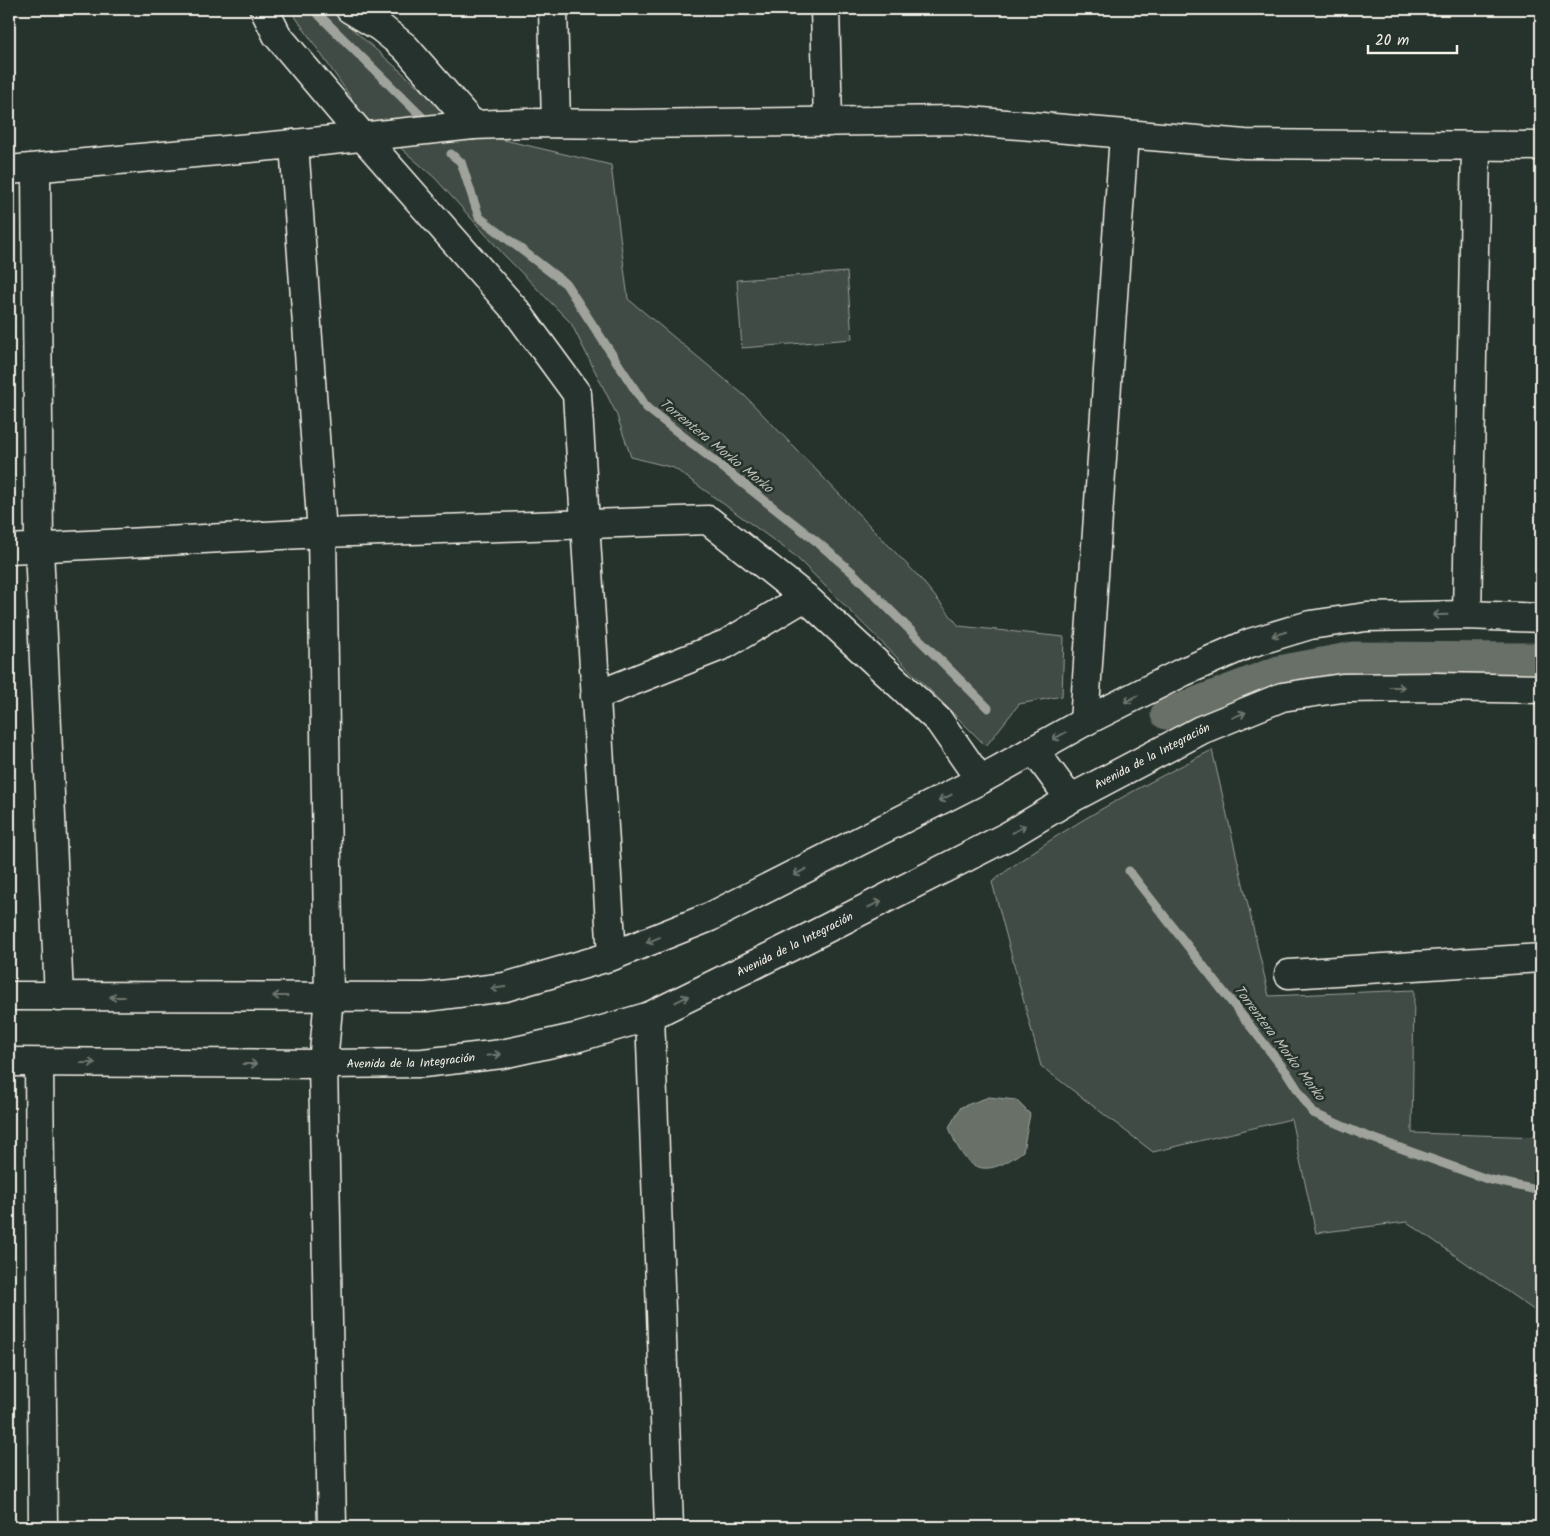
<svg xmlns="http://www.w3.org/2000/svg" width="1550" height="1536" font-family="Kalam,sans-serif">
	<style>
		.green { fill: #414b45; stroke: #9a9e96 }
		.water { fill: #676f68; stroke: #9fa39b }
		.lines { fill: none; stroke-linecap: round; stroke-linejoin: round }
		.stream { stroke: #9fa39b; stroke-width: 9 }
		.canal { stroke: #676f68; stroke-width: 31 }
		.minor-casing { stroke: #f4f1e8; stroke-width: 31 }
		.major-casing { stroke: #f4f1e8; stroke-width: 31 }
		.minor { stroke: #26332d; stroke-width: 28 }
		.major { stroke: #26332d; stroke-width: 28 }
		.oneway { stroke: #6e766e }
		.labels { text-anchor: middle; dominant-baseline: central; stroke-width: 5; stroke-linejoin: round; paint-order: stroke }
		.street-label { font-size: 12px; fill: #f4f1e8; stroke: #26332d }
		.water-label { font-size: 14px; font-style: italic; fill: #bcbdb5; stroke: #26332d }
	</style>
	<rect width="100%" height="100%" fill="#26332d"/>
	<filter id="ink" filterUnits="userSpaceOnUse"><feTurbulence type="fractalNoise" baseFrequency=".02" numOctaves="2"/><feDisplacementMap in="SourceGraphic" scale="10" xChannelSelector="R" yChannelSelector="G"/><feConvolveMatrix kernelMatrix="1 2 1 2 8 2 1 2 1" color-interpolation-filters="sRGB"/></filter>
	<g filter="url(#ink)">
		<g class="green">
			<path d="M290,9H336L350,27L470,132L611,165L628,299L745,396L920,578L959,626L1064,637L1062,696L1019,704L986,746L794,555L674,468L631,457L616,413L571,323L504,255L435,178L363,115Z"/>
			<path d="M847,272L852,339L742,348L737,280Z"/>
			<path d="M1212,750L1269,996L1414,990L1412,1133L1541,1137V1315L1407,1222L1316,1233L1291,1119L1153,1152L1041,1066L992,882C1059,829 1136,789 1212,750Z"/>
		</g>
		<path class="water" d="M989,1097L1016,1100L1030,1114L1023,1151C984,1181 965,1171 949,1127L961,1107Z"/>
		<g class="lines">
			<g class="stream">
				<path d="M313,9L422,117"/>
				<path d="M451,154L461,162L479,217L566,284L647,408L816,541L852,572L988,708"/>
				<path d="M1129,871L1287,1073L1313,1113L1361,1134L1487,1179L1541,1191"/>
			</g>
			<path class="canal" d="M1166,714L1279,671L1354,657L1541,658"/>
			<g class="minor-casing">
				<g id="minor">
					<path d="M264,9L277,35L363,137L517,312L577,394L612,956"/>
					<path d="M350,9L380,27L405,47L473,125"/>
					<path d="M553,9L556,123"/>
					<path d="M825,9L828,122"/>
					<path d="M294,144L322,533L329,996L323,1064L332,1527"/>
					<path d="M36,168L39,548L59,997"/>
					<path d="M9,170L294,144L473,125L526,123L630,124L959,120L1245,144L1541,146"/>
					<path d="M9,549L322,533L708,520L805,597L939,721L980,780"/>
					<path d="M1467,615L1476,146"/>
					<path d="M595,696L726,644L805,597"/>
					<path d="M1084,722L1124,135"/>
					<path d="M1289,974L1541,958"/>
					<path d="M650,1016L669,1527"/>
					<path d="M39,1063L43,1527"/>
				</g>
			</g>
			<g class="major-casing">
				<g id="major">
					<path d="M1034,750L1070,799"/>
					<path d="M9,996L426,997L505,987L612,956L710,917L980,780L1084,722L1183,672L1250,643L1310,625L1366,617L1467,615L1541,618"/>
					<path id="s1" d="M9,1062L323,1064L423,1063L502,1054L579,1037L650,1016L790,947L1008,836L1070,799L1201,730L1282,697L1342,688L1435,687L1541,689"/>
				</g>
			</g>
			<use href="#minor" class="minor"/>
			<use href="#major" class="major"/>
		</g>
		<defs><path id="oneway-shaft" d="M-6 0H5M1.5-3L5.5 0L1.5 3" fill="none" stroke-width="1.6" stroke-linecap="round" stroke-linejoin="round" transform="scale(1.25)"/></defs>
		<g class="oneway">
			<use href="#oneway-shaft" transform="translate(1440 615) rotate(178)"/>
			<use href="#oneway-shaft" transform="translate(1279 634) rotate(163)"/>
			<use href="#oneway-shaft" transform="translate(1397 687)"/>
			<use href="#oneway-shaft" transform="translate(1131 699) rotate(153)"/>
			<use href="#oneway-shaft" transform="translate(1239 715) rotate(-22)"/>
			<use href="#oneway-shaft" transform="translate(1059 736) rotate(151)"/>
			<use href="#oneway-shaft" transform="translate(945 798) rotate(153)"/>
			<use href="#oneway-shaft" transform="translate(1019 829) rotate(-31)"/>
			<use href="#oneway-shaft" transform="translate(800 872) rotate(153)"/>
			<use href="#oneway-shaft" transform="translate(875 904) rotate(-27)"/>
			<use href="#oneway-shaft" transform="translate(653 940) rotate(158)"/>
			<use href="#oneway-shaft" transform="translate(498 988) rotate(172)"/>
			<use href="#oneway-shaft" transform="translate(280 996) rotate(180)"/>
			<use href="#oneway-shaft" transform="translate(117 997) rotate(180)"/>
			<use href="#oneway-shaft" transform="translate(682 999) rotate(-27)"/>
			<use href="#oneway-shaft" transform="translate(494 1055) rotate(-6)"/>
			<use href="#oneway-shaft" transform="translate(88 1063)"/>
			<use href="#oneway-shaft" transform="translate(250 1064)"/>
		</g>
	</g>
	<g class="labels">
		<g class="street-label">
			<text stroke="none"><textPath href="#s1" startOffset="1212">Avenida de la Integración</textPath></text>
			<text stroke="none"><textPath href="#s1" startOffset="808">Avenida de la Integración</textPath></text>
			<text stroke="none"><textPath href="#s1" startOffset="402">Avenida de la Integración</textPath></text>
		</g>
		<g class="water-label">
			<text transform="translate(716 446) rotate(39)">Torrentera Morko Morko</text>
			<text transform="translate(1279 1043) rotate(53)">Torrentera Morko Morko</text>
		</g>
	</g>
	<rect width="1550" height="1536" fill="none" stroke="#26332d" stroke-width="30"/>
	<rect x="15" y="15" width="1520" height="1506" fill="none" stroke="#f4f1e8" stroke-width="2" filter="url(#ink)"/>
	<path d="M1368 45v8h89v-8" fill="none" stroke="#f4f1e8" stroke-width="2.5"/>
	<text x="1375" y="45" font-size="15" fill="#f4f1e8" stroke="#26332d" stroke-width="4" paint-order="stroke">20 m</text>
</svg>
